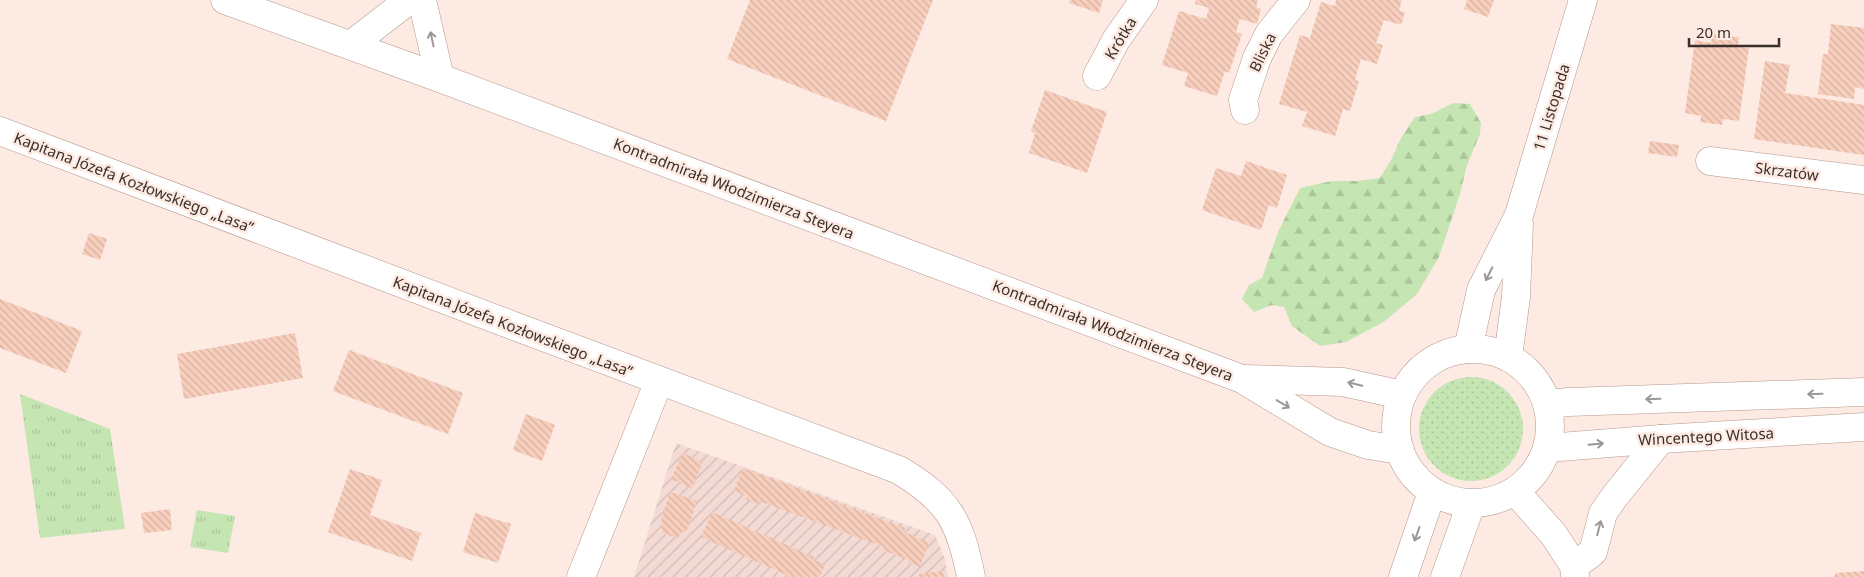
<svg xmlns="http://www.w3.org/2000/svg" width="1864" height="577" font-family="'Noto Sans',sans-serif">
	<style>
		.industrial { fill: url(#industrial-furrows) }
		.grass { fill: url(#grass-dots) }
		.forest { fill: url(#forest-firs) }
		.park { fill: url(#park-tufts) }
		.building { fill: url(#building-back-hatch) }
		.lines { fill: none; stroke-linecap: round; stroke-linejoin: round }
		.minor-casing { stroke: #b4978b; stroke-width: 29 }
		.tertiary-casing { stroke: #b4978b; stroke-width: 29 }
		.secondary-casing { stroke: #b4978b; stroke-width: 29 }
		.minor { stroke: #fff; stroke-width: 28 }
		.tertiary { stroke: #fff; stroke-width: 28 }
		.secondary { stroke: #fff; stroke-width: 28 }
		.oneway { stroke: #9c9794 }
		.labels { text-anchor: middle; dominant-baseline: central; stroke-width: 5; stroke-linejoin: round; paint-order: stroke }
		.street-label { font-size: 15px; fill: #3a2f2a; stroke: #fdeae2 }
	</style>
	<defs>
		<pattern id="industrial-furrows" width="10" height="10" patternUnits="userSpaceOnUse" patternTransform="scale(1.25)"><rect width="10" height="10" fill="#f4dad4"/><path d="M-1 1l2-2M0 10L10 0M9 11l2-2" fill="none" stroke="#d2bbb6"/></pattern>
		<pattern id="grass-dots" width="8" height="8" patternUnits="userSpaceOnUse" patternTransform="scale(1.25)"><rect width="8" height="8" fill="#c5e5b3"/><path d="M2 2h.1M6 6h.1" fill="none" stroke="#aac59a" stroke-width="1.8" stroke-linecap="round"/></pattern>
		<pattern id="forest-firs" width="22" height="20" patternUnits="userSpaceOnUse" patternTransform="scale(1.25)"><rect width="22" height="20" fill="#c5e5b3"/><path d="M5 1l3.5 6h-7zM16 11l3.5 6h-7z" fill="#aac59a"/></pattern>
		<pattern id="park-tufts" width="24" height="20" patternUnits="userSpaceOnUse" patternTransform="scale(1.25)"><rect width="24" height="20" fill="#c5e5b3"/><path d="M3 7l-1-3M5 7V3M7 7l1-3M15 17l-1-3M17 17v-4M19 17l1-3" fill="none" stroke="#aac59a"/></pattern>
		<pattern id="building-back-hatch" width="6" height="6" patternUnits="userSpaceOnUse" patternTransform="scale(1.25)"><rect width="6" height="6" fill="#f8cebc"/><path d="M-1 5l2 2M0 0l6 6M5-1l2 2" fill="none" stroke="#d5b1a2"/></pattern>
	</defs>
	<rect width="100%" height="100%" fill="#fdeae2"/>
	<path class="industrial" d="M676,443L935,535L945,559L948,577H634Z"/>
	<circle class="grass" cx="1471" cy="429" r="52"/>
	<path class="forest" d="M1453,103L1470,104L1481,123L1480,134L1467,165L1460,194L1439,257L1417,294L1385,321L1346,342L1320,346L1292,326L1284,307L1272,305L1254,312L1242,299L1249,285L1262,278L1278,232L1300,188L1332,181H1358L1380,178L1391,160L1401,138L1415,117L1431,114Z"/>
	<g class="park">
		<path d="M20,394L110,429L125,529L40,538Z"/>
		<path d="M197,510L235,516L228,553L190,547Z"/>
	</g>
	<g class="building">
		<path d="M750,0H933L886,121L727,59Z"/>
		<path d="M1070,0H1103L1099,13L1069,3Z"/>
		<path d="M1196,0H1258L1256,7L1261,9L1257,24L1240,19L1236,32L1242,34L1229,73L1225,71L1217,96L1184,86L1188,73L1162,65L1179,11L1206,19L1209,8L1195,4Z"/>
		<path d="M1336,0H1402L1399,11L1405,12L1401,25L1384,20L1376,43L1383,45L1377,64L1361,59L1355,80L1359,81L1350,111L1343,109L1335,136L1302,126L1307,112L1279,104L1300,35L1310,38L1321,2L1335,6Z"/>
		<path d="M1467,0H1494L1488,17L1464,9Z"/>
		<path d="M1831,24L1864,28V89L1855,87L1854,99L1818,94L1823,54H1828Z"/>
		<path d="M1712,34L1739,37L1738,47L1749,48L1739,121L1723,119L1722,125L1700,122L1701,116L1685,113L1695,40L1711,43Z"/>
		<path d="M1765,61L1790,65L1785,93L1864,105V155L1754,139Z"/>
		<path d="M1045,90L1107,112L1087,173L1029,153L1035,133L1031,131Z"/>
		<path d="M1650,141L1679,145L1677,157L1648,153Z"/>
		<path d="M1246,161L1287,175L1277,208L1269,205L1261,230L1202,210L1216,168L1241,176Z"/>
		<path d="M89,233L107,239L100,260L82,254Z"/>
		<path d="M0,299L82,331L66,373L0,348Z"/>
		<path d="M295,333L303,378L184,399L177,354Z"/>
		<path d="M349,350L463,393L448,434L333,391Z"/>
		<path d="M526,414L555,425L542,461L513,450Z"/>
		<path d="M683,453L703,462L692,488L671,479Z"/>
		<path d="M743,468L905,528L904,532L929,542L920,567L908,563L909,560L882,550L884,547L759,501L757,504L746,500L747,496L734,491Z"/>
		<path d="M350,469L382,480L370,515L421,533L412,561L328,532Z"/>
		<path d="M670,492L697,501L687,531L681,533L678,538L662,533V527L660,523Z"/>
		<path d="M170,509L172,530L144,533L141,513Z"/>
		<path d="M712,512L814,557L813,559L825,565L820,577H791L701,537Z"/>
		<path d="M475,513L511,524L498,563L463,552Z"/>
		<path d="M943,571L944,577H919V574Z"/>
		<path d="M1864,571V577H1834L1836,573Z"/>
	</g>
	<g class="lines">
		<g class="minor-casing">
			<g id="minor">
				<path d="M422,0L440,78"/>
				<path d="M351,45L409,0"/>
				<path d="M1097,76L1116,40L1144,0"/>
				<path d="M1245,110L1243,100L1257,58L1269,34L1296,0"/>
				<path d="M0,131L514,326L899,470C949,500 960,521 971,577"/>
				<path d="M1710,161L1864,180"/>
				<path d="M1515,491L1554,535L1574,566L1575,577"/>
				<path d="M1574,566L1593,552L1603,513L1615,496L1661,439"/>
				<path d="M581,577L659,381"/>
			</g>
		</g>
		<g class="tertiary-casing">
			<g id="tertiary">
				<path d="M225,0L440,78L1242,379L1330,432L1368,445L1400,450"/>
				<path d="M1468,349L1481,290L1519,215L1583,0"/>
				<path d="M1508,357L1516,297L1519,224"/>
				<path d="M1243,379L1343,382L1402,395"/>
			</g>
		</g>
		<g class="secondary-casing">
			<g id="secondary">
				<circle cx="1473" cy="426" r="77"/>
				<path d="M1547,404L1569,402L1864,392"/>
				<path d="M1547,448L1661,439L1864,427"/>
				<path d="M1403,577L1432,492"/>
				<path d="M1445,577L1471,504"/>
			</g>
		</g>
		<use href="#minor" class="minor"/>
		<use href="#tertiary" class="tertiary"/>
		<use href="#secondary" class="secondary"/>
	</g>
	<defs><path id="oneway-shaft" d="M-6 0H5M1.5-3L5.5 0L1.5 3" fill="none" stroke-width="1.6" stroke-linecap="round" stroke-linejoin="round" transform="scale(1.25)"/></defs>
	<g class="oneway">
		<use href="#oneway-shaft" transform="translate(432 39) rotate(-102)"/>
		<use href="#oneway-shaft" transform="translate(1489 274) rotate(117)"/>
		<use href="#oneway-shaft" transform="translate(1355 384) rotate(-167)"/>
		<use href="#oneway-shaft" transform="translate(1815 394) rotate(178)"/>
		<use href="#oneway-shaft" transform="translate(1653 399) rotate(178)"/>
		<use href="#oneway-shaft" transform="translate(1283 404) rotate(31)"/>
		<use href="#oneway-shaft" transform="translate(1596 444) rotate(-5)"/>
		<use href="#oneway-shaft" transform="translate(1599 528) rotate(-76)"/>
		<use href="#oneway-shaft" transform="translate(1417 534) rotate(110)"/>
	</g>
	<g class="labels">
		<g class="street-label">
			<text transform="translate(1120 38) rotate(-59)">Krótka</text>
			<text transform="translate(1262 52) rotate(-64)">Bliska</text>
			<text transform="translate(1551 107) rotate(-73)">11 Listopada</text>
			<text transform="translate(1787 171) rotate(7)">Skrzatów</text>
			<text transform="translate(134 182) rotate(21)">Kapitana Józefa Kozłowskiego „Lasa”</text>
			<text transform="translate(734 188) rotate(21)">Kontradmirała Włodzimierza Steyera</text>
			<text transform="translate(513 326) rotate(21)">Kapitana Józefa Kozłowskiego „Lasa”</text>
			<text transform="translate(1113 330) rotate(21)">Kontradmirała Włodzimierza Steyera</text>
			<text transform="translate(1706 436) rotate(-3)">Wincentego Witosa</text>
		</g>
	</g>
	<path d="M1689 38v8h90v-8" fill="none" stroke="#3a2f2a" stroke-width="2.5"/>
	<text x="1696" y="38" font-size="15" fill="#3a2f2a" stroke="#fdeae2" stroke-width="4" paint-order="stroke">20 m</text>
</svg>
